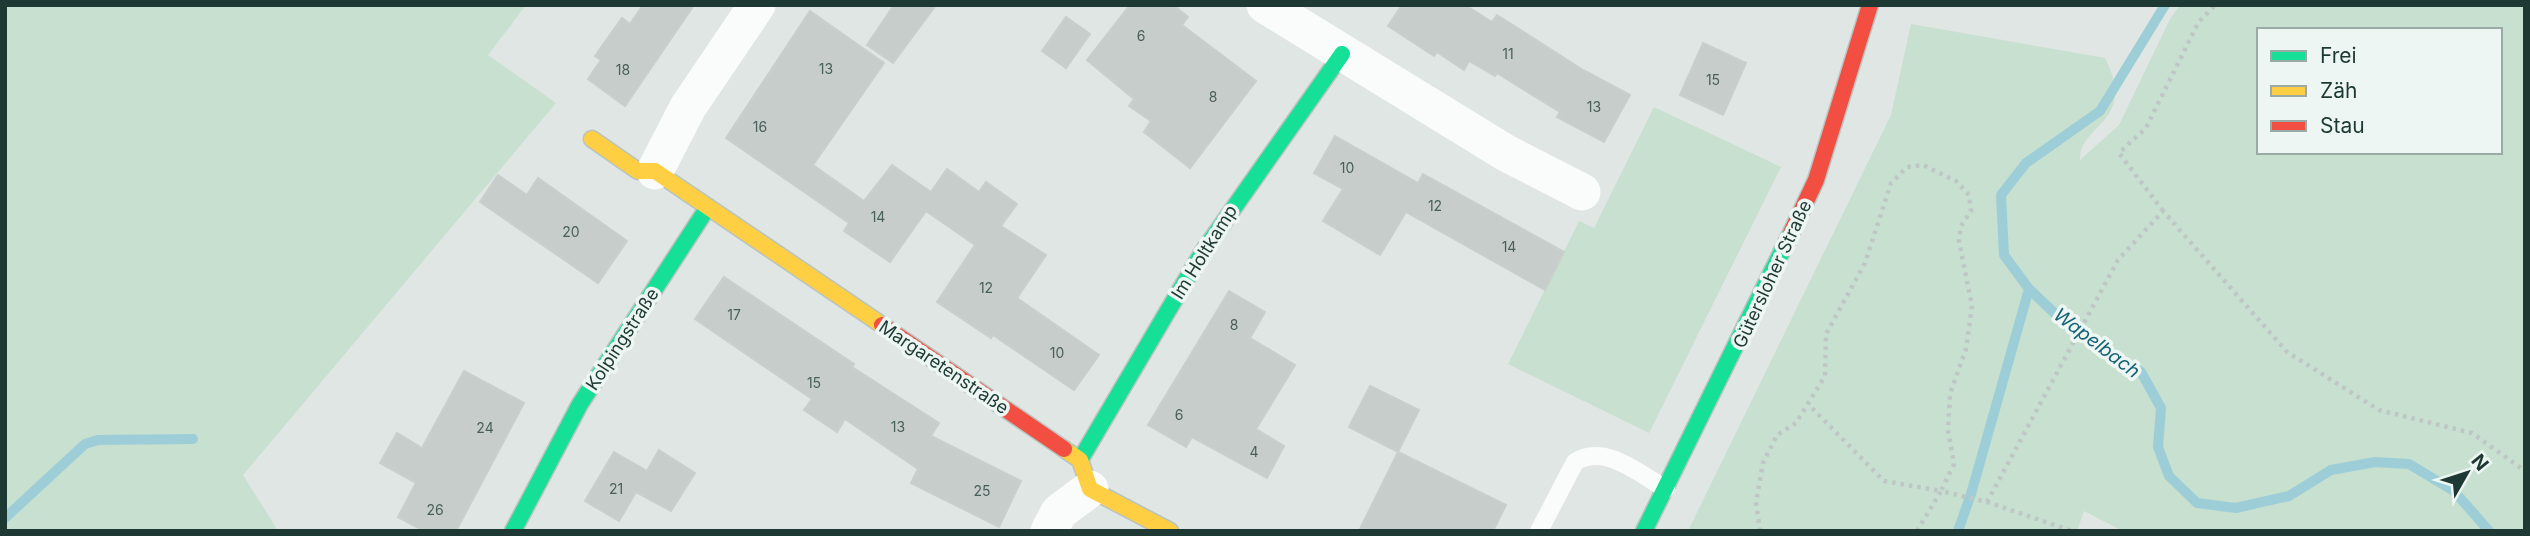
<svg xmlns="http://www.w3.org/2000/svg" width="2530" height="536" font-family="Inter,sans-serif">
	<style>
		.green { fill: #c7e0d0; fill-rule: evenodd }
		.lines { fill: none; stroke-linecap: round; stroke-linejoin: round }
		.stream { stroke: #9dced7; stroke-width: 10 }
		.building { fill: #c7cdcb; stroke: #c9cfcc; stroke-width: 2 }
		.fast-casing { stroke: #b9c3bf; stroke-width: 19 }
		.slow-casing { stroke: #b9c3bf; stroke-width: 19 }
		.jam-casing { stroke: #b9c3bf; stroke-width: 19 }
		.path { stroke: #bec7c5; stroke-width: 4.5; stroke-dasharray: 3.5 5; stroke-linecap: butt }
		.lane { stroke: #fafbfb; stroke-width: 18 }
		.street { stroke: #fafbfb; stroke-width: 37 }
		.fast { stroke: #16e098; stroke-width: 16 }
		.slow { stroke: #ffcf43; stroke-width: 16 }
		.jam { stroke: #f24e42; stroke-width: 16 }
		.labels { text-anchor: middle; dominant-baseline: central; stroke-width: 7; stroke-linejoin: round; paint-order: stroke }
		.number-label { font-size: 14px; fill: #495f5a }
		.street-label { font-size: 18px; fill: #1e3933; stroke: #edf6f2 }
		.water-label { font-size: 19px; font-style: italic; fill: #166377; stroke: #edf6f2 }
	</style>
	<rect width="100%" height="100%" fill="#e0e6e3"/>
	<g class="green">
		<path d="M5,5H526L488,55L556,103L243,475L278,531H5Z"/>
		<path d="M2180,5H2525V531H2123L2084,511L2077,531H1688L1891,115L1911,24L2105,58C2138,123 2079,123 2080,160L2119,125L2170,19ZM2259,30H2500V152H2259Z"/>
		<path d="M1654,107L1781,167L1649,433L1508,364L1579,221L1594,228Z"/>
	</g>
	<g class="lines">
		<g class="stream">
			<path d="M2165,5L2100,111L2026,163L2001,195L2004,255L2029,289L2067,325L2141,372L2161,408L2158,447L2169,476L2197,503L2236,508L2289,496L2331,470L2375,462L2409,464L2454,491L2489,531"/>
			<path d="M5,518L85,444L98,440L193,439"/>
			<path d="M1958,531L1971,494L2029,289"/>
		</g>
	</g>
	<g class="building">
		<path d="M643,5H694L625,106L588,79L601,60L595,56L622,18L630,24Z"/>
		<path d="M894,5H936L893,63L867,45Z"/>
		<path d="M1130,5H1173L1188,17L1182,25L1256,81L1190,168L1144,132L1151,121L1129,106L1134,99L1087,60Z"/>
		<path d="M1402,5H1465L1492,22L1497,15L1583,70L1630,95L1604,142L1557,117L1560,112L1497,73L1495,76L1469,61L1464,70L1437,52L1434,56L1388,26Z"/>
		<path d="M810,11L884,63L813,165L864,201L892,165L931,192L947,169L979,192L986,182L1017,204L1001,226L1046,255L1017,298L1099,355L1074,390L993,335L991,338L937,302L975,245L926,211L890,262L844,231L849,223L726,138Z"/>
		<path d="M1066,17L1090,34L1066,68L1042,51Z"/>
		<path d="M1703,43L1746,63L1723,115L1680,95Z"/>
		<path d="M1335,136L1418,183L1423,174L1564,252L1545,290L1406,212L1380,255L1323,221L1343,189L1314,173Z"/>
		<path d="M498,175L527,195L538,178L627,241L598,283L480,202Z"/>
		<path d="M724,277L854,364L852,367L939,423L931,436L1021,481L999,527L911,483L918,469L845,419L837,432L804,410L812,399L695,319Z"/>
		<path d="M1229,291L1265,312L1250,338L1295,365L1256,429L1284,446L1267,478L1192,437L1186,447L1148,425Z"/>
		<path d="M464,371L524,403L456,531H424L398,517L416,483L380,463L397,433L422,448Z"/>
		<path d="M1370,386L1419,410L1398,452L1349,427Z"/>
		<path d="M659,450L695,473L671,511L636,492L619,521L585,501L614,452L647,471Z"/>
		<path d="M1398,452L1506,505L1493,531H1359Z"/>
	</g>
	<g class="lines">
		<g class="fast-casing">
			<g id="fast">
				<path d="M1080,460L1202,253L1342,54"/>
				<path d="M513,531L580,404L708,207"/>
				<path d="M1644,531L1792,231"/>
			</g>
		</g>
		<g class="slow-casing">
			<g id="slow">
				<path d="M592,139L638,171H655L882,325"/>
				<path d="M1064,449L1080,460L1090,489L1170,531"/>
			</g>
		</g>
		<g class="jam-casing">
			<g id="jam">
				<path d="M1792,231L1816,180L1870,5"/>
				<path d="M882,325L1064,449"/>
			</g>
		</g>
		<g class="path">
			<path d="M2163,211L2119,153L2146,128L2198,23L2215,5"/>
			<path d="M1987,502L2118,260L2163,211L2287,352L2379,410L2472,433L2525,471"/>
			<path d="M1760,531L1756,502L1763,463L1777,435L1796,423L1825,376L1826,334L1865,263L1891,183L1907,167L1923,165L1956,181L1969,195L1971,211L1961,226L1959,241L1972,306L1966,349L1950,394L1948,430L1954,464L1941,491L1884,481L1809,405"/>
			<path d="M1917,531L1941,491L1987,502L2072,531"/>
		</g>
		<path class="lane" d="M1539,531L1575,462C1605,443 1639,474 1666,489"/>
		<g class="street">
			<path d="M1265,5L1506,153L1582,192"/>
			<path d="M655,171L688,107L757,5"/>
			<path d="M1049,531L1059,512L1090,489"/>
		</g>
		<use href="#fast" class="fast"/>
		<use href="#slow" class="slow"/>
		<use href="#jam" class="jam"/>
	</g>
	<g class="labels">
		<g class="number-label">
			<text x="1141" y="35">6</text>
			<text x="1508" y="53">11</text>
			<text x="826" y="68">13</text>
			<text x="623" y="69">18</text>
			<text x="1713" y="79">15</text>
			<text x="1213" y="96">8</text>
			<text x="1594" y="106">13</text>
			<text x="760" y="126">16</text>
			<text x="1347" y="167">10</text>
			<text x="1435" y="205">12</text>
			<text x="878" y="216">14</text>
			<text x="571" y="231">20</text>
			<text x="1509" y="246">14</text>
			<text x="986" y="287">12</text>
			<text x="734" y="314">17</text>
			<text x="1234" y="324">8</text>
			<text x="1057" y="352">10</text>
			<text x="814" y="382">15</text>
			<text x="1179" y="414">6</text>
			<text x="898" y="426">13</text>
			<text x="485" y="427">24</text>
			<text x="1254" y="451">4</text>
			<text x="616" y="488">21</text>
			<text x="982" y="490">25</text>
			<text x="435" y="509">26</text>
		</g>
		<g class="street-label">
			<text transform="translate(1204 252) rotate(-58)">Im Holtkamp</text>
			<text transform="translate(1772 274) rotate(-65)">Gütersloher Straße</text>
			<text transform="translate(622 339) rotate(-57)">Kolpingstraße</text>
			<text transform="translate(944 367) rotate(34)">Margaretenstraße</text>
		</g>
		<g class="water-label">
			<text transform="translate(2097 343) rotate(37)">Wapelbach</text>
		</g>
	</g>
	<rect width="2530" height="536" fill="none" stroke="#1e3933" stroke-width="14"/>
	<rect x="2257" y="28" width="245" height="126" fill="#edf6f2" stroke="#9aaaa6" stroke-width="2"/>
	<rect x="2271" y="51" width="35" height="10" fill="#16e098" stroke="#9aaaa6" stroke-width="2"/>
	<text x="2320" y="63" font-size="21" fill="#1e3933">Frei</text>
	<rect x="2271" y="86" width="35" height="10" fill="#ffcf43" stroke="#9aaaa6" stroke-width="2"/>
	<text x="2320" y="98" font-size="21" fill="#1e3933">Zäh</text>
	<rect x="2271" y="121" width="35" height="10" fill="#f24e42" stroke="#9aaaa6" stroke-width="2"/>
	<text x="2320" y="133" font-size="21" fill="#1e3933">Stau</text>
	<g transform="translate(2467 473) rotate(51)" stroke="#edf6f2" stroke-width="5" paint-order="stroke">
	<path d="M0-5L12 26L0 18L-12 26Z" fill="#1e3933"/>
	<text y="-10" font-size="19" font-weight="bold" text-anchor="middle" fill="#1e3933">N</text>
	</g>
</svg>
